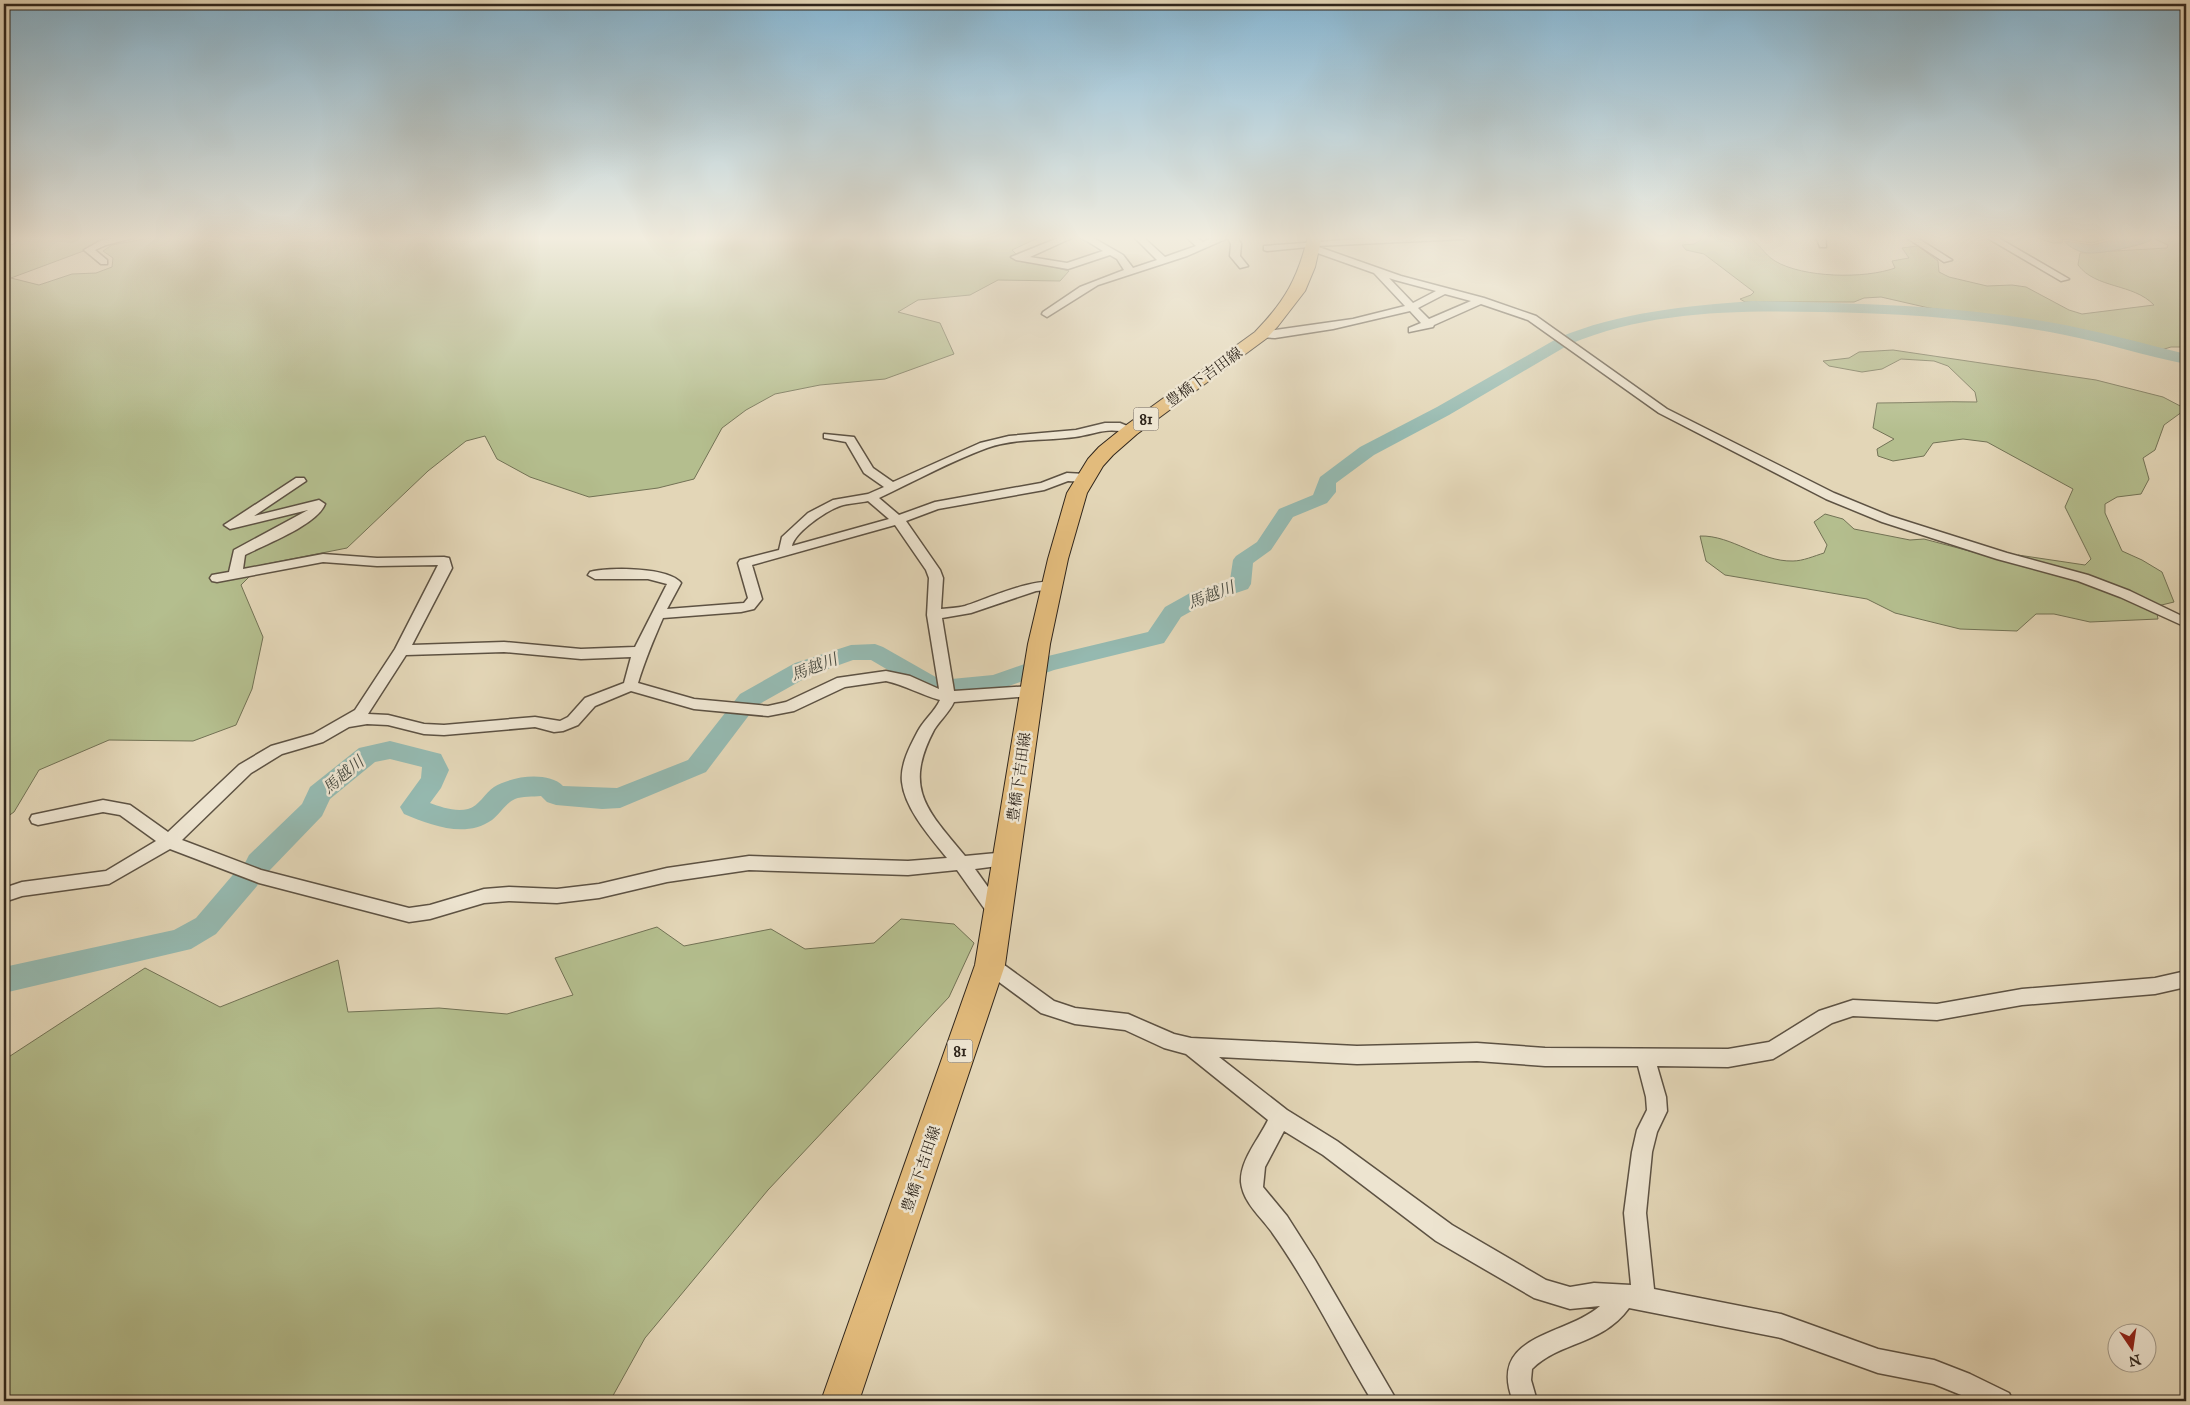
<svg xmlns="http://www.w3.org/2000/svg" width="2190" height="1405" font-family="'IM FELL Great Primer','Noto Serif JP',serif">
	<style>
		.green { fill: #b4be8e; stroke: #727255 }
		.water { fill: #95b9b0; stroke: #6d7e75 }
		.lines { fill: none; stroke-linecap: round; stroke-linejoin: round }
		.river { fill: #95b9b0; fill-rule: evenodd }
		.street-casing { stroke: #5d5243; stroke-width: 3 }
		.primary-casing { stroke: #30261c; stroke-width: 2 }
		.street { fill: #ede4d0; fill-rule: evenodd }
		.primary { fill: #e2bb7c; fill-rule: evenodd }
		.labels { text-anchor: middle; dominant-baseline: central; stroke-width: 5; stroke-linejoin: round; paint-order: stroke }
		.shield { fill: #ede4d0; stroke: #695f52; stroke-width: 1 }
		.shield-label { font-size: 14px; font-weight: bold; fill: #30261c }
		.street-label { font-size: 15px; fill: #30261c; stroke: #ede4d0 }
		.water-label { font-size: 16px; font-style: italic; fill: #494b41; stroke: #ede4d0 }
	</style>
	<rect width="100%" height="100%" fill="#e3d6b7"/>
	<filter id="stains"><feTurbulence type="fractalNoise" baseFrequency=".004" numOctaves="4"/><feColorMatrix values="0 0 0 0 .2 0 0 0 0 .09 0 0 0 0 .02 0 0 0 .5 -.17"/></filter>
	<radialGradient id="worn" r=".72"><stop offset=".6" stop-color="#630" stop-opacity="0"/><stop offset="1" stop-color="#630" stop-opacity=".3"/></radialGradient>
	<g class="green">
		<path d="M21,236H132L105,243L11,278L39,285L72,274L96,273L112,267L113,258L103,251L112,245L160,236H1042L1012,250L1021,259L1069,271L1060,281L998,280L970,295L918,300L898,312L940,323L954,354L885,379L820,385L775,394L746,410L722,428L694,479L658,488L589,497L530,477L497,459L485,436L466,441L428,471L347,548L261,565L241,585L263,637L252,689L236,725L193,741L109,740L39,770L14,812L4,819V248L15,243Z"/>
		<path d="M1700,236C1714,236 1733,233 1746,237C1760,242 1763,254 1775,261C1803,278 1865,279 1895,268L1892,261L1909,258L1902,248L1918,246L1938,261L1939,272L1949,277L1987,286L2012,285L2026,287L2069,310L2082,314L2154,305C2133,283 2096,289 2078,265L2080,253L2167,248L2168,245L2148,236H2186V347H2171L2161,350L2044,324L1929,308L1881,297L1864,298L1854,302H1745L1740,299L1751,295L1754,292L1704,254L1686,250L1682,245L1694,244L1701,240Z"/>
		<path d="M2032,236H2105L2108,238L2092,243L2063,239L2062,243H2053Z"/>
		<path d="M1893,350L2096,380L2163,397L2186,409L2164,425L2155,450L2143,458L2149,479L2141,494L2117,497L2105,504V513L2122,551L2142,560L2162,572L2174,602L2145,609L2157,614L2158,619L2090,622L2054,614H2036L2017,631L1960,629L1895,613L1867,599L1725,575L1706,561L1700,536C1732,535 1760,562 1793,561C1803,561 1814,556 1824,553L1827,545L1814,522L1825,514L1843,519L1854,529L1910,540L1924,539L2011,562L2018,555L2085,565L2091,559L2065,507L2073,489L1987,442L1963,439L1933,443L1924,456L1893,461L1878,456L1877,449L1894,439L1873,428L1877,403C1911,403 1943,401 1977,402L1975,392L1948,366L1934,361L1901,359L1882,369L1862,372L1829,366L1823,361L1849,358L1859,352Z"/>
		<path d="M901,919L954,924L974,943L949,997L768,1190L645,1338L610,1401H4V1060L145,968L220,1007L338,960L348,1012L439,1008L507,1014L573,995L555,958L657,927L684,946L771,929L805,949L874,943Z"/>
	</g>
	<path class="water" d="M2111,236L2154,238C2147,245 2101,254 2089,253C2080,253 2069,247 2064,241L2092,245L2112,240Z"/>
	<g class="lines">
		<path class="river" d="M1752,301C1856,303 1962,305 2065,325C2105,333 2146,344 2186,354V364C2146,356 2105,343 2065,335C1985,319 1901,313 1820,312C1736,310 1648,311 1570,344L1449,415L1374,455L1336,483V492L1327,503L1293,517L1271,550L1253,563L1251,584L1248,589L1206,603L1181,617L1164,643L1054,670L995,691L937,696L929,694L871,660H853L811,675L756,706L706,772L620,808L602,809L556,805L547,802L541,796C533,797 522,796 515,799C506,803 500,814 492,820C465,839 431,825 404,814L400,807L421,778L422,767L390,759L375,762L330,799L322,816L269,871L258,873L261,878L257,886L216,934L191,949L4,993V967L174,930L196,918L237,870L248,867L245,863L249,855L302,804L310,787L359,748L390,741L441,754L449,770L441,788L430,803C441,807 455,812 468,809C479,806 485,793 494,787C512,776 548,771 563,786L617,788L688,760L740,694L795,663L851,645L875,644L883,647L941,680L993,675L1048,656L1148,632L1165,607L1190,593L1230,580L1233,560L1236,556L1257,542L1279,509L1313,495L1320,477L1360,447L1437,407L1558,338C1619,312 1687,306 1752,301Z"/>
		<g class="street-casing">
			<g id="street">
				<path d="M123,236H140L106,245L95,250L107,260V264H101L84,250L100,241Z"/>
				<path d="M1063,236H1076L1030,257L1067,263L1103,251L1079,236H1090L1123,255L1133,268L1157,260L1133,236H1142L1165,257L1196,246L1185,236H1195L1203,242L1217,236H1237L1241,244L1240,256L1248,266L1240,268L1230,256L1231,244L1228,238L1187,256L1098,285L1047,317L1042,314L1043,312L1080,287L1124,270L1117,259L1110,255L1068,269L1016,260L1011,257Z"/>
				<path d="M1400,236H1468L1464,239L1316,246L1401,276L1484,298L1536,316L1667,409L1834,493L1890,516L2007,553L2088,575L2130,591L2186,618V627L2120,597L2078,581L1997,559L1882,522L1826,499L1659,413L1528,320L1481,304L1434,325L1433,327L1409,332V328L1421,323L1410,311L1333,329L1275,338L1257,337V333L1261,332L1353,319L1405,306L1374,273L1309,250L1308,247L1267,251L1264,250V246ZM1389,278L1395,280L1436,291L1413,303ZM1445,294L1471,301L1429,319L1418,308Z"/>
				<path d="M1816,236H1825L1826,247H1820Z"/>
				<path d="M1904,236H1914L1952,260L1944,262Z"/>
				<path d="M1984,236H1995L2069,279L2061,281Z"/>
				<path d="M1105,423H1120L1137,430L1131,433C1105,427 1100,433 1075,437C1046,441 1015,438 987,448C951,461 915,481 879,498L899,515L935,502L1041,483L1067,473L1085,474L1091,478L1085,482L1068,481L1044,490L938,509L906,521L940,570L943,578L941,609C949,608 957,608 965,606C982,601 1048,571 1059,586L1057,589L1036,591L971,613L942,618L954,691L1031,686L1038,691L1031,696L954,702C949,713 940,720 934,730C903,789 927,810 965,856L1007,852L1013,854L1016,859L1013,864L975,869L998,901L1004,904L1007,909L1004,914L998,916L986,911L957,870L908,875L749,870L667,882L599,898L557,903L509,901L484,903L430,919L409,922L259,883L170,849L109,884L22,896L4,902V888L22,882L106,871L156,841L120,815L103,812L38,825L32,823L30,819L32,815L103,800L130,805L168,832L239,765L271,746L313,734L355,710L395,649L438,565L377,566L323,562L217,582L212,581L210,578L212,575L229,572L234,550L308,510L230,529L224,525L296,478H304L306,481L254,516L319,500L325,504C317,525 266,544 245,555L243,569L323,554L377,558L444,557L449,558L452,568L412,645L504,642L581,649L635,647L667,584L648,579H595L588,575L590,572C608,567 669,567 681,583L667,609L744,603L748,598L738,563L740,560L779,550L782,537L808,513L833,500L868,494L884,487L864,473L846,442L824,438V434L854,437L873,468L893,482L980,443L1009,436L1076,430ZM868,501L889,519L792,546C795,532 826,511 840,506C849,503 859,503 868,501ZM895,525L926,570L929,578L927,615L939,689L910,676L886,671L837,678L786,702L768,706L694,699L638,683C645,660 653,641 663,618L741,612L754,609L762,599L752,565ZM504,652L581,659L631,657L624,683L585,698L568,717L560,721L535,717L444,725L424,724L388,715L368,714L406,655ZM886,681C905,685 921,695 940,700C935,711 924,720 918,731C910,746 900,765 902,782C905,809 930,837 947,858L908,861L749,856L667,868L599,884L557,889L509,887L484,889L430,905L409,908L261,870L182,840L251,773L282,754L323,742L349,727L367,724L388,725L424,734L444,735L535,727L554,732L563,731L578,725L595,706L631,691L694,709L768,716L794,711L845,687Z"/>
				<path d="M990,957L996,959L1054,1001L1075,1008L1128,1014L1174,1034L1191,1038L1357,1046L1477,1043L1545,1048L1728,1049L1769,1042L1819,1011L1853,1000L1937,1004L2022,989L2155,978L2186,971V987L2155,994L2022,1005L1937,1020L1853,1016L1832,1023L1773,1059L1728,1067L1657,1066L1666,1097L1667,1111L1657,1132L1652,1152L1646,1213L1654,1289L1781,1314L1878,1349L1934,1360L1970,1374L2009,1393L2013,1401H1976L1934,1384L1878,1373L1781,1338L1629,1308C1601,1346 1560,1341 1532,1369L1531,1380L1537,1401H1513C1487,1334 1564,1337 1600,1306L1570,1309L1534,1298L1436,1241L1323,1155L1284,1131L1265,1167L1263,1187L1287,1216L1315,1260L1397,1401H1372C1338,1345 1309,1284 1271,1231C1260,1216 1243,1202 1241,1182C1240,1160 1259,1139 1268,1120L1186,1054L1164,1048L1125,1030L1075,1024L1041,1013L984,971L981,965L984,959ZM1219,1057L1357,1064L1477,1061L1545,1066H1638L1646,1097L1647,1110L1637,1130L1632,1152L1624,1213L1631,1285L1594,1283L1570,1287L1546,1280L1452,1225L1337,1141L1287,1110Z"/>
			</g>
		</g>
		<g class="primary-casing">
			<path id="primary" d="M1308,236H1322L1315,267L1305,291L1278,326L1267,338L1137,434L1113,455L1103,466L1087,493L1068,559L1050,644L1005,965L859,1401H821L975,965L1028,644L1048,559L1067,493L1088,459L1099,447L1125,426L1255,332C1285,301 1298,278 1308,236Z"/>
		</g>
		<use href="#street" class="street"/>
		<use href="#primary" class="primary"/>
	</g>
	<linearGradient id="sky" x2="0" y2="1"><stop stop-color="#87b6d2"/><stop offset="0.55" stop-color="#f2eddf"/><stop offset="1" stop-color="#f2eddf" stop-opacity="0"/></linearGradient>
	<rect width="2190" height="433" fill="url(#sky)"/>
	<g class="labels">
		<g class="shield">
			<rect x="1133.5" y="407.5" width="25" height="23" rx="4"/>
			<rect x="947.5" y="1039.5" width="25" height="23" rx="4"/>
		</g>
		<g class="shield-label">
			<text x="1146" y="419">81</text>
			<text x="960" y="1051">81</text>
		</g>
		<g class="street-label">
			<text transform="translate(1204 377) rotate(-36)">豊橋下吉田線</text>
			<text transform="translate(1019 777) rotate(-82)">豊橋下吉田線</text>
			<text transform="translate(921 1169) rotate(-71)">豊橋下吉田線</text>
		</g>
		<g class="water-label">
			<text transform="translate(1211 595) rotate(-21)">馬越川</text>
			<text transform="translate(814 667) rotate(-21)">馬越川</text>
			<text transform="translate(343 775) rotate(-40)">馬越川</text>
		</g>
	</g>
	<rect width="2190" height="1405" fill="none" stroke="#e3d6b7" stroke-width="20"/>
	<rect x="5" y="5" width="2180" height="1395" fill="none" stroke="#30261c" stroke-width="2.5"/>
	<rect x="10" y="10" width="2170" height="1385" fill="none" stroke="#30261c"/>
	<g transform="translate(2132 1348) rotate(167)"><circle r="24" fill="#ede4d0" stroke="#a19888"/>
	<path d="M0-4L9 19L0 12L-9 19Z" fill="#8f2418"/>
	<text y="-8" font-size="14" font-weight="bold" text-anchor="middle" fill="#30261c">N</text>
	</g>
	<rect width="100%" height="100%" filter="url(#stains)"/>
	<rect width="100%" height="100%" fill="url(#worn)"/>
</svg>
